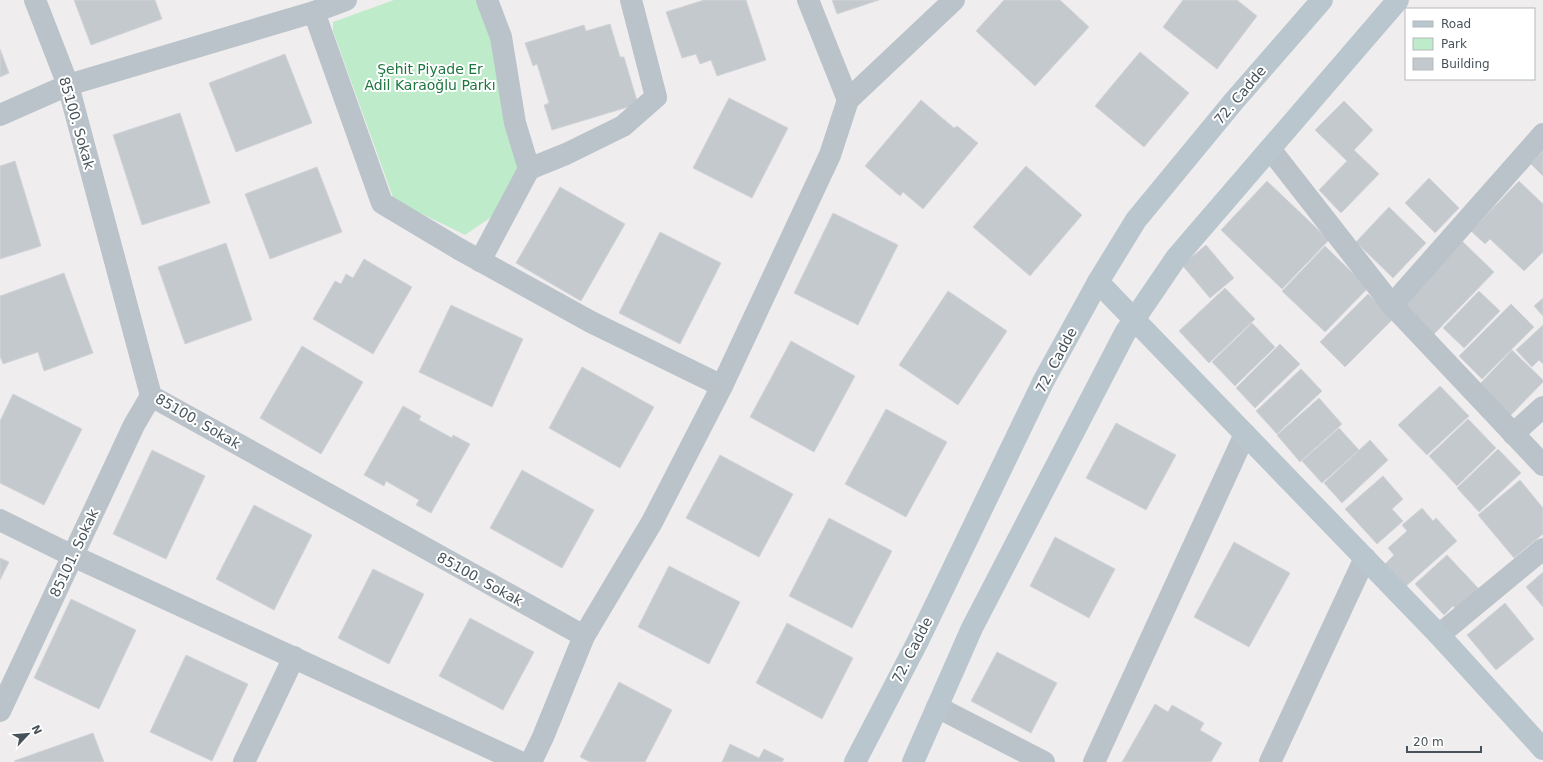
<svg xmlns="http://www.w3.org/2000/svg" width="1543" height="762" font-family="'DejaVu Sans',sans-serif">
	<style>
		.green { fill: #beebca }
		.building { fill: #c4c9cd; stroke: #d2d4d9 }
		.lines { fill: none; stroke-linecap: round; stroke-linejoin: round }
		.minor { stroke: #bac3ca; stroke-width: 22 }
		.secondary { stroke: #bac6ce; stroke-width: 22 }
		.labels { text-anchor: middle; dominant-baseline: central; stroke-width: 4; stroke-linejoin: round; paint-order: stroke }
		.park-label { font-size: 14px; fill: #1c763f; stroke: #fff }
		.street-label { font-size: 14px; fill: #47535a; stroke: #fff }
	</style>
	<rect width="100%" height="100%" fill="#f0edee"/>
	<path class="green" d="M394,0H485L527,136L506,207L465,235L394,200L333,31V22Z"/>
	<g class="building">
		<path d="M74,0H155L162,19L91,45Z"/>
		<path d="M704,0H746L766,60L717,76L711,60L700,64L696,54L682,58L666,12Z"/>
		<path d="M832,0H879L837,14Z"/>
		<path d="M1004,0H1060L1089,27L1035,86L976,31Z"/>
		<path d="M1183,0H1237L1257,16L1217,69L1163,27Z"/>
		<path d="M610,24L620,57H624L638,104L552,130L544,105L549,103L537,64L533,66L525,43L584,25L586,31Z"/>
		<path d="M0,49L9,73L0,77Z"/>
		<path d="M1140,52L1189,93L1144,147L1095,106Z"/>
		<path d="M285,54L312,123L236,152L209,83Z"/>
		<path d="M729,98L788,128L752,198L693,168Z"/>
		<path d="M921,100L954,128L957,126L978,143L923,209L903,192L900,196L865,166Z"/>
		<path d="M1344,101L1373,130L1354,150L1379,174L1341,213L1319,190L1347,161L1315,130Z"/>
		<path d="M180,113L210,203L142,225L113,135Z"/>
		<path d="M1543,151V176L1531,164Z"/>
		<path d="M15,161L41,246L0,259V166Z"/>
		<path d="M1026,166L1082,215L1030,276L973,227Z"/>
		<path d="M317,167L342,232L270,259L245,194Z"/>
		<path d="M1429,178L1459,208L1435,233L1405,203Z"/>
		<path d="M1267,181L1329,240L1282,289L1221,230Z"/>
		<path d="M1519,181L1543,204V252L1524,271L1490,239L1485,244L1471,231Z"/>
		<path d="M560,187L625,224L581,301L516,263Z"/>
		<path d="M1389,207L1426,243L1393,278L1356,242Z"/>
		<path d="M833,213L898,245L858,325L794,293Z"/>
		<path d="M660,232L721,263L680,344L619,313Z"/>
		<path d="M1462,241L1494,272L1433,335L1401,304Z"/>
		<path d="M226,243L252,320L185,344L158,267Z"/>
		<path d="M1206,245L1234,278L1210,298L1182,265Z"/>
		<path d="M1325,246L1368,288L1325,332L1282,291Z"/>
		<path d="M364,259L412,287L373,354L313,319L335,281L341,284L346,274L353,278Z"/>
		<path d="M64,273L93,353L44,371L38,352L3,364L0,356V296Z"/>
		<path d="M1225,288L1255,319L1209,363L1179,331Z"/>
		<path d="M948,291L1007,331L958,405L899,365Z"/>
		<path d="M1479,291L1500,311L1464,348L1443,328Z"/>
		<path d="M1368,294L1393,319L1345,367L1320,342Z"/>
		<path d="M1543,298V316L1534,306Z"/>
		<path d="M1511,304L1534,327L1482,379L1459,356Z"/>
		<path d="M451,305L523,339L492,407L419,372Z"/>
		<path d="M1252,323L1275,347L1235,386L1212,362Z"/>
		<path d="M1543,325V364L1539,360L1532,367L1516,350Z"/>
		<path d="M791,341L855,376L814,452L750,417Z"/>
		<path d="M1280,344L1300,364L1255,408L1236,388Z"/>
		<path d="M302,346L363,382L321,454L260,418Z"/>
		<path d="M1512,350L1543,380V382L1510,416L1478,386Z"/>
		<path d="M582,367L654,407L620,468L549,428Z"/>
		<path d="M1301,369L1322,391L1277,434L1256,411Z"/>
		<path d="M1440,386L1469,416L1427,455L1398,425Z"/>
		<path d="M13,394L82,429L44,505L0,483V421Z"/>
		<path d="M1319,398L1342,424L1300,462L1277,435Z"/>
		<path d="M403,406L421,416L419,420L452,438L453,435L470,444L431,513L416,505L419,500L386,481L384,486L364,475Z"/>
		<path d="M886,409L947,442L906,517L845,484Z"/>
		<path d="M1468,419L1496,448L1457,486L1429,456Z"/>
		<path d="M1116,423L1176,455L1146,510L1086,478Z"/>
		<path d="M1339,428L1359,450L1322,483L1302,461Z"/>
		<path d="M1370,440L1388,460L1342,503L1324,483Z"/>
		<path d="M1498,449L1521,473L1479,512L1457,488Z"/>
		<path d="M152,450L205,476L166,559L113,534Z"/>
		<path d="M720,455L793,494L759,557L686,518Z"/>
		<path d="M522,470L594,510L562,568L490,528Z"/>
		<path d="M1383,476L1403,499L1392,509L1403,521L1377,544L1345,509Z"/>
		<path d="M1520,480L1543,508V534L1514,558L1478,515Z"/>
		<path d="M254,505L312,535L274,610L216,579Z"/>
		<path d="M1422,508L1433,521L1436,518L1457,541L1405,587L1385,564L1394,555L1388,548L1407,531L1402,525Z"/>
		<path d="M829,518L892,551L852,628L789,596Z"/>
		<path d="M1055,537L1115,569L1089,618L1030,586Z"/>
		<path d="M1234,542L1290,573L1249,647L1194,617Z"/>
		<path d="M1447,555L1479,589L1457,610L1453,606L1444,615L1415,584Z"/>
		<path d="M0,558L9,562L0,580Z"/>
		<path d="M669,566L740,602L709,664L638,627Z"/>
		<path d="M373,569L424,594L389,664L338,638Z"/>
		<path d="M1543,572V607L1526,587Z"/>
		<path d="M71,599L136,630L99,709L34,678Z"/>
		<path d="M1505,603L1534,639L1496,670L1467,635Z"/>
		<path d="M470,618L534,652L503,710L439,676Z"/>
		<path d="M787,623L853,658L822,719L756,683Z"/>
		<path d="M997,652L1057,683L1031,733L971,701Z"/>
		<path d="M186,655L248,684L212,761L150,732Z"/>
		<path d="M619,682L672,710L645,762H590L580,757Z"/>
		<path d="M1155,704L1168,712L1172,705L1204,723L1200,730L1222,743L1211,762H1122Z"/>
		<path d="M93,733L104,762H15L14,761Z"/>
		<path d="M730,744L759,758L764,749L784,759L782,762H722Z"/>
	</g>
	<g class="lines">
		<g class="minor">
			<path d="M35,0L68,85L151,396L584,636"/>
			<path d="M808,0L848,100"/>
			<path d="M314,12L382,203L459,249L591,322L722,386"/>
			<path d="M0,115L68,85L314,12L346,0"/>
			<path d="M1270,149L1392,305L1543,465"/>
			<path d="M529,169L566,154L623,126L656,97L631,0"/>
			<path d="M480,261L529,169L515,123L501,37L487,0"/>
			<path d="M1392,305L1543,134"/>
			<path d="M1513,434L1543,407"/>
			<path d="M0,520L73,556L520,762"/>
			<path d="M1439,635L1543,549"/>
			<path d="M937,707L1044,762"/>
			<path d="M0,711L134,425L151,396"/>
			<path d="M244,762L294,657"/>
			<path d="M531,762L543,737L584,636L652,522L722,386L830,155L848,100L954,0"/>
			<path d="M1094,762L1245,434"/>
			<path d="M1270,762L1365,558"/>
		</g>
		<g class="secondary">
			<path d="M1098,282L1439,635L1543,749"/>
			<path d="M855,762L918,641L1044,380L1098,282L1136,220L1234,101L1322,0"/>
			<path d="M913,762L972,628L1125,333L1176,258L1398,0"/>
		</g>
	</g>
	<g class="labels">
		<g class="park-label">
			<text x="430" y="69">Şehit Piyade Er<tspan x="430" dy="16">Adil Karaoğlu Parkı</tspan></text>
		</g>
		<g class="street-label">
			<text transform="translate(1240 95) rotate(-50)">72. Cadde</text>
			<text transform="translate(77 123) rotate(74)">85100. Sokak</text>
			<text transform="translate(1056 360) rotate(-62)">72. Cadde</text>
			<text transform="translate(198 421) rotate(30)">85100. Sokak</text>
			<text transform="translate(74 553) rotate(-65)">85101. Sokak</text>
			<text transform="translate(480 579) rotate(29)">85100. Sokak</text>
			<text transform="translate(912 650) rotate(-63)">72. Cadde</text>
		</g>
	</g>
	<rect x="1405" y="8" width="130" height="72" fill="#ffffff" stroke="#b5babd"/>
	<rect x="1413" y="21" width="20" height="6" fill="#bac6ce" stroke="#b5babd"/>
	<text x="1441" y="28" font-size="12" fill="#47535a">Road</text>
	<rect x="1413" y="38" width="20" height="12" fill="#beebca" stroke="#b5babd"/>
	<text x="1441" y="48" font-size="12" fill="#47535a">Park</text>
	<rect x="1413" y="58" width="20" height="12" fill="#c4c9cd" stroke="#b5babd"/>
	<text x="1441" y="68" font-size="12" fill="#47535a">Building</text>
	<g transform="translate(28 734) rotate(64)" stroke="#ffffff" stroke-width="3" paint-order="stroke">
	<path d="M0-3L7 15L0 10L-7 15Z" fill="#47535a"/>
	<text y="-6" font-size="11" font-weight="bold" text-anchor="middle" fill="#47535a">N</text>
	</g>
	<path d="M1407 746v6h74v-6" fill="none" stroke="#47535a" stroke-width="2"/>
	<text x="1413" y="746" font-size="12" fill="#47535a" stroke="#ffffff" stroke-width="3" paint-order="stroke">20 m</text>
</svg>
